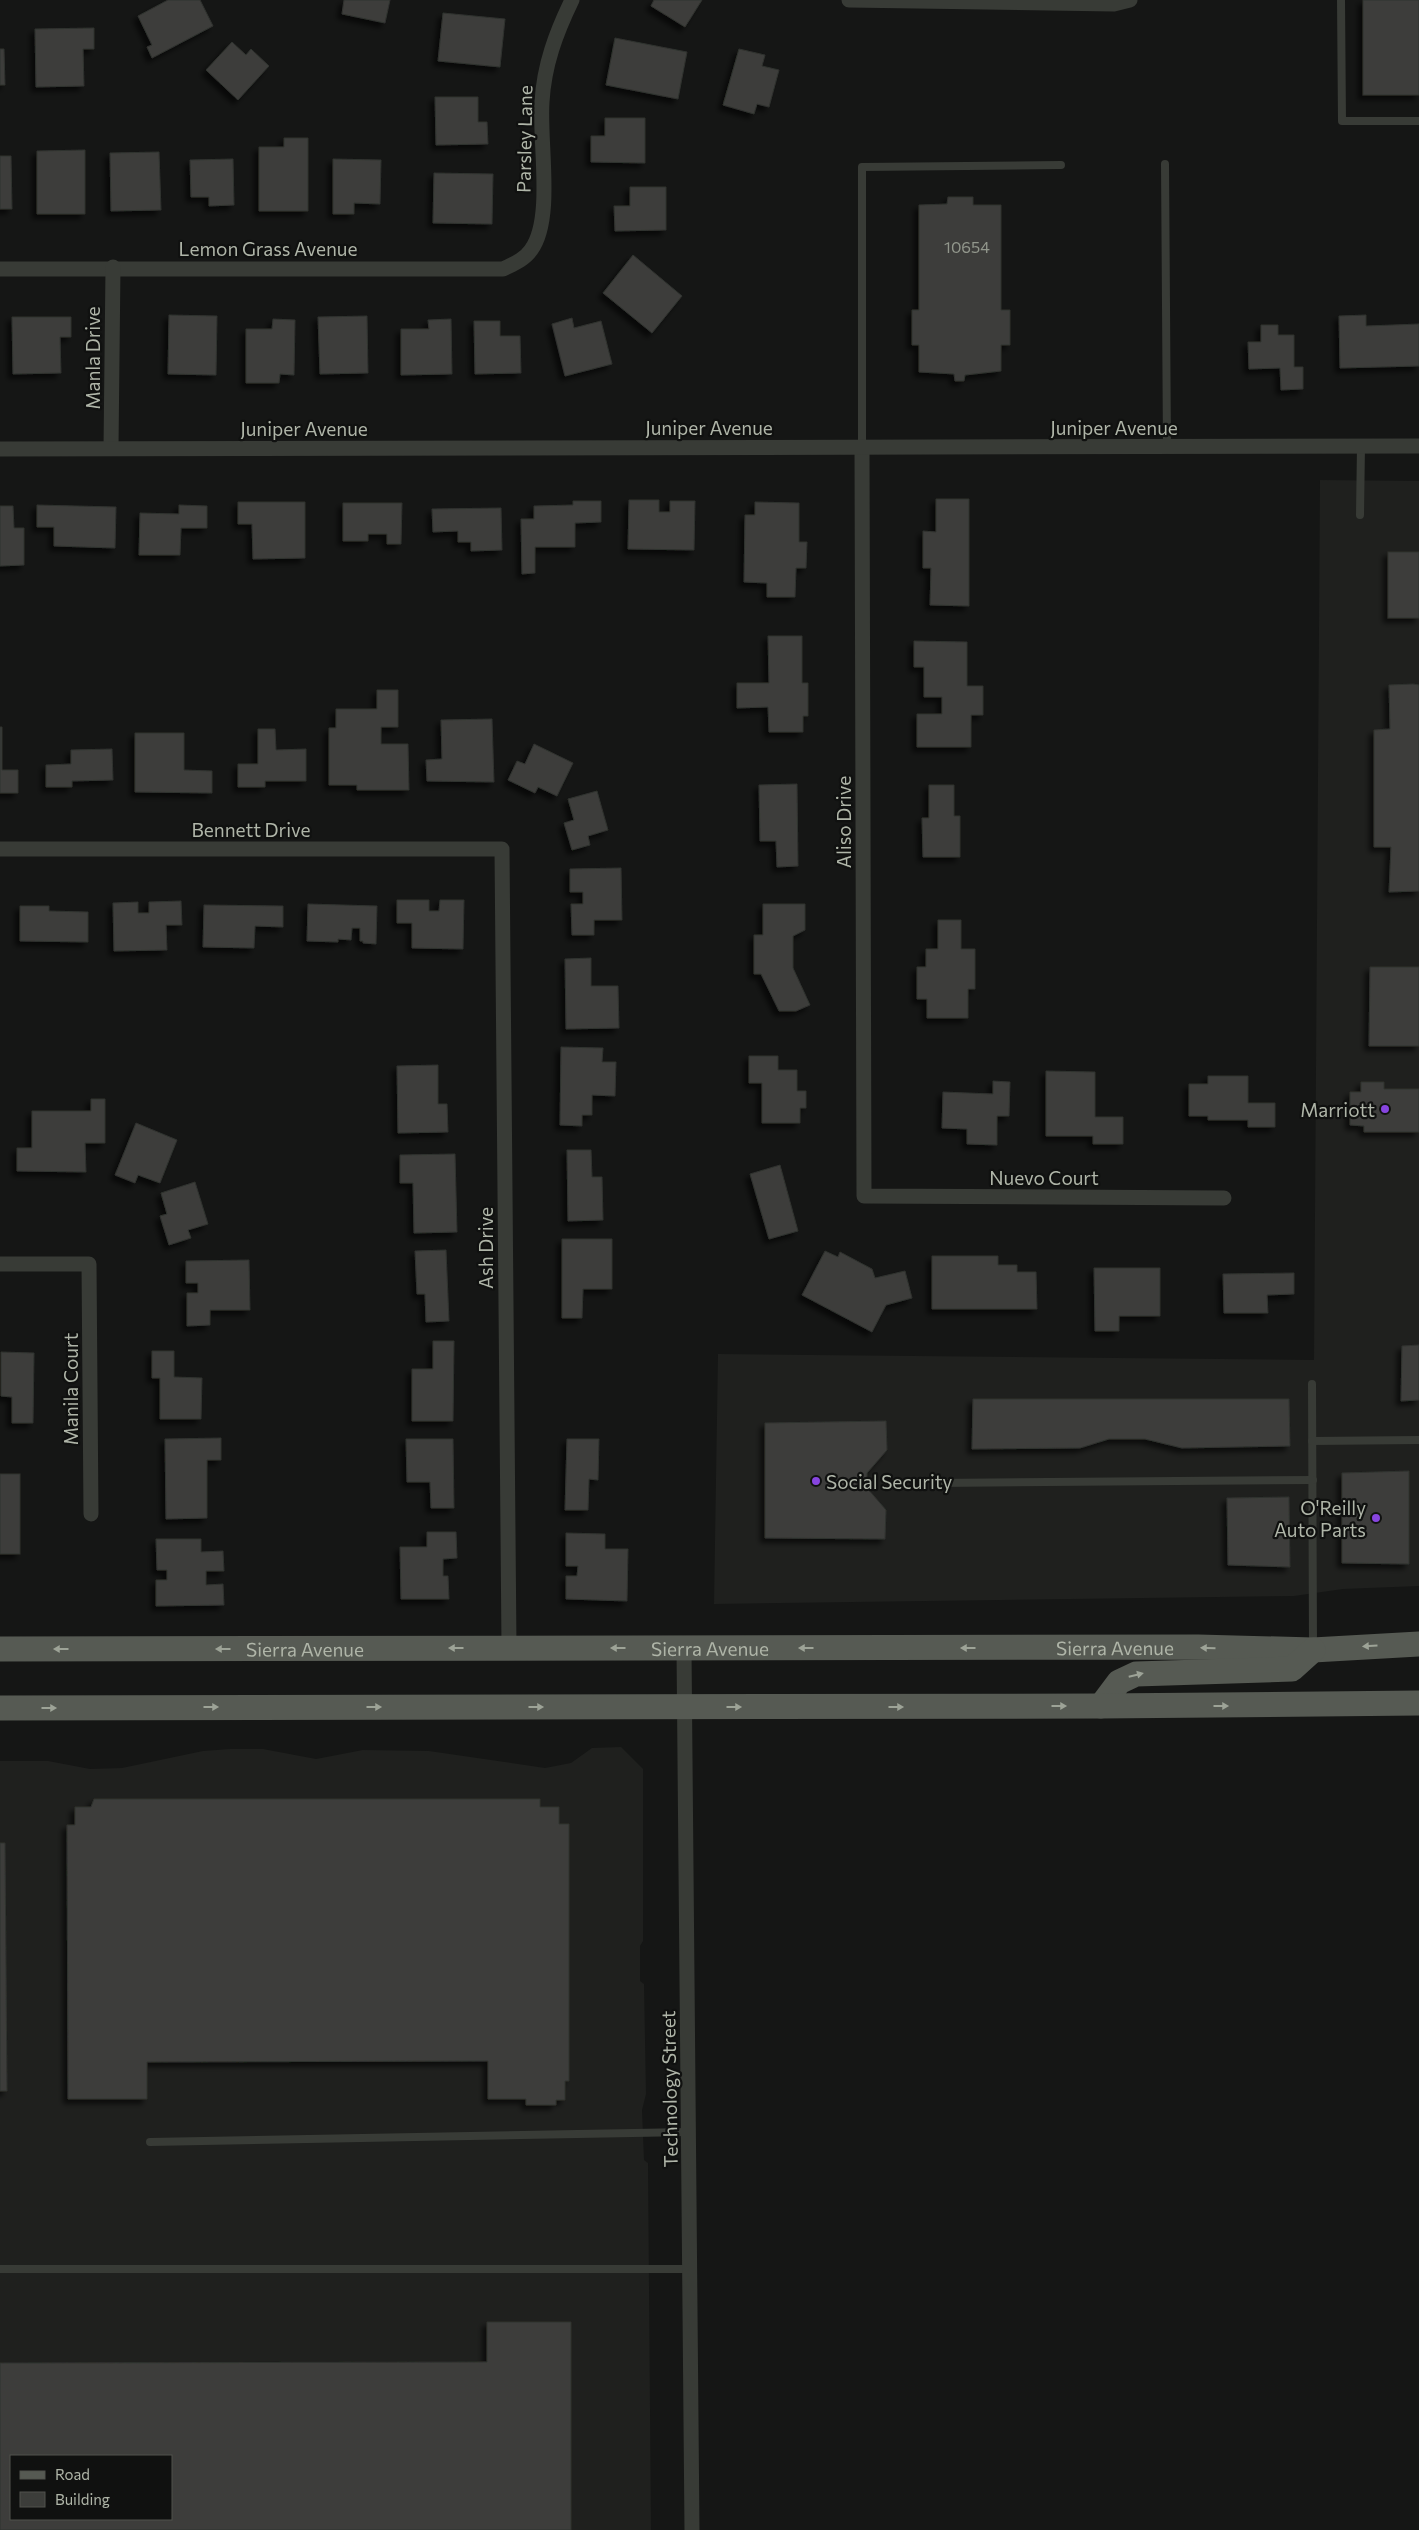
<svg xmlns="http://www.w3.org/2000/svg" width="1419" height="2530" font-family="Commissioner,sans-serif">
	<style>
		.built { fill: #1f201e; fill-rule: evenodd }
		.building { fill: #3c3d3a; stroke: #30322f; fill-rule: evenodd; filter: url(#shadow) }
		.lines { fill: none; stroke-linecap: round; stroke-linejoin: round }
		.lane { stroke: #383b36; stroke-width: 8 }
		.street { stroke: #383b36; stroke-width: 15 }
		.primary { stroke: #565a53; stroke-width: 25 }
		.oneway { fill: #9da397 }
		.poi-dot { fill: #8745df; stroke: #101110; stroke-width: 2 }
		.labels { text-anchor: middle; dominant-baseline: central; stroke-width: 4.5; stroke-linejoin: round; paint-order: stroke }
		.number-label { font-size: 16px; fill: #92978c }
		.street-label { font-size: 19px; fill: #afb5a8; stroke: #101110 }
		.poi-label { font-size: 19px; fill: #afb5a8; stroke: #101110; text-anchor: end }
	</style>
	<defs>
		<filter id="shadow"><feDropShadow dx="-4.5" dy="4.5" stdDeviation="2.5" flood-color="#0009"/></filter>
	</defs>
	<rect width="100%" height="100%" fill="#151615"/>
	<g class="built">
		<path d="M1320,480L1419,481V1586L1343,1589L1294,1596L714,1604L718,1354L1314,1360Z"/>
		<path d="M621,1747L643,1769V1941L640,1946V1981L644,1984L646,2094L642,2110L644,2160L648,2163L651,2530H0V1761H48L90,1769L122,1768L203,1751L230,1749H263L316,1759L363,1750L429,1751L545,1768L571,1763L592,1748ZM11,2456H171V2519H11Z"/>
	</g>
	<g class="building">
		<path d="M168,0H200L213,26L152,58L147,47L152,45L138,16Z"/>
		<path d="M344,0H390L385,23L342,14Z"/>
		<path d="M654,0H702L685,27L651,6Z"/>
		<rect x="1363" y="0" width="56" height="95"/>
		<path d="M443,13L505,19L500,67L438,61Z"/>
		<path d="M94,28V49H83L84,86L36,87L35,29Z"/>
		<path d="M615,38L687,52L678,99L606,85Z"/>
		<path d="M232,42L246,55L251,49L269,66L238,100L206,70Z"/>
		<path d="M0,49H4L5,85H0Z"/>
		<path d="M739,49L765,55L762,66L779,70L769,107L757,104L754,114L723,105Z"/>
		<path d="M435,97H478V122H487L488,144L436,145Z"/>
		<path d="M605,118H645V163L591,162V136H605Z"/>
		<path d="M284,138H308V211H259V147H284Z"/>
		<path d="M85,150V214H37V151Z"/>
		<path d="M159,152L161,210L111,211L110,153Z"/>
		<path d="M0,156H11L12,209H0Z"/>
		<path d="M233,159L234,205L209,206V197H191L190,160Z"/>
		<path d="M333,159L381,160L380,204L354,203V214H333Z"/>
		<path d="M434,173L493,174L492,224L433,223Z"/>
		<path d="M630,187H666V230L615,231L614,206H630Z"/>
		<path d="M948,197H973V205H1001V310H1010V345H1001V371L965,375L964,381H955L954,374L919,372V345H912V310H919V205L947,204Z"/>
		<path d="M633,255L682,296L652,333L603,293Z"/>
		<path d="M169,315L217,316L216,375L168,374Z"/>
		<path d="M1366,315V326L1419,324V366L1340,368L1339,316Z"/>
		<path d="M367,316L368,373L320,374L318,317Z"/>
		<path d="M12,317H71V337H60L61,373L13,374Z"/>
		<path d="M572,318L574,328L601,321L612,364L565,376L552,324Z"/>
		<path d="M273,319L295,320L294,375L280,374L279,383H246V329H272Z"/>
		<path d="M451,319L452,374L401,375V329H429L428,320Z"/>
		<path d="M474,321H500V336H520L521,373L475,374Z"/>
		<path d="M1261,325H1278V335H1294V367H1303V389L1281,390L1280,368L1249,369L1248,342H1261Z"/>
		<path d="M936,499H969V606L930,605L931,568H923V531L936,532Z"/>
		<path d="M629,500H659V512H670V501H695L694,550L628,549Z"/>
		<path d="M573,501H601V522L575,523V547H535V573L522,574L521,519H534V506L573,505Z"/>
		<path d="M238,502H305V558L253,559L252,524H238Z"/>
		<path d="M755,502L799,503V542H807L806,568H796L795,597H767V583L744,582L745,515H755Z"/>
		<path d="M343,503H402L401,544H387V534H368V541H343Z"/>
		<path d="M37,505L116,507L115,548L54,546V527H37Z"/>
		<path d="M179,505L207,506V528H181L180,555H139L140,513L179,514Z"/>
		<path d="M0,506H13L14,528H24V565L0,566Z"/>
		<path d="M501,508L502,550L471,551V542H458V531L433,532L432,509Z"/>
		<rect x="1388" y="552" width="31" height="66"/>
		<path d="M768,636H802V683H808V716H803V732H769L768,707L737,708V683H769Z"/>
		<path d="M914,641L967,642V686H983V715H971V747H917V714H942V697H924V667H914Z"/>
		<path d="M1413,684L1419,685V891L1389,892L1391,847H1374V730L1390,729L1389,685Z"/>
		<path d="M377,690H398V727H381V744H408L409,790H357V785H329V728H336V709H377Z"/>
		<path d="M492,719L494,782L427,781L426,760L442,759L441,720Z"/>
		<path d="M0,727H2V770H18V793H0Z"/>
		<path d="M258,729H275L276,750L306,749V781H265V787H238V764H258Z"/>
		<path d="M135,733H184V770L212,771V793L135,792Z"/>
		<path d="M534,744L573,763L557,796L538,787L535,793L508,780L517,761L525,764Z"/>
		<path d="M112,749L113,780L72,781V787H46V765L71,764V750Z"/>
		<path d="M797,784L798,866L777,867L776,841H760L759,785Z"/>
		<path d="M929,785H954V816H960V857H923L922,818H929Z"/>
		<path d="M597,791L608,830L588,836L590,845L572,850L564,823L574,820L568,799Z"/>
		<path d="M621,868L622,920H594V935H572L571,904H583V892H570V869Z"/>
		<path d="M397,900H429V911H439L440,900H464L463,949L412,948V923H397Z"/>
		<path d="M181,901L182,925H166L167,950L114,951L113,903L138,902V913H149V902Z"/>
		<path d="M308,904L377,906L376,944L363,943V941H360V928H352L351,940L338,939V942L307,941Z"/>
		<path d="M763,904H805V930L793,936V968L810,1005L796,1011H779L761,974H754V935H763Z"/>
		<path d="M204,905L283,906V927L255,926L254,948L203,947Z"/>
		<path d="M20,906H49V911L88,912V942L20,941Z"/>
		<path d="M938,920H961V949H975V989H968V1018H927V999H917V967H926V949H938Z"/>
		<path d="M591,958V986H618L619,1028L566,1029L565,959Z"/>
		<path d="M1370,967H1419V1046H1369Z"/>
		<path d="M561,1047L603,1048L602,1062H616L615,1096L592,1095V1115H582V1126L560,1125Z"/>
		<path d="M749,1056H778V1070H797V1091H806V1108H800V1123H762V1083H749Z"/>
		<path d="M438,1065V1104H447L448,1132L398,1133L397,1066Z"/>
		<path d="M1046,1071L1095,1072V1117H1123V1144H1093V1136H1046Z"/>
		<path d="M1208,1076H1248V1103H1275V1127H1248V1120H1208V1116H1189V1084H1208Z"/>
		<path d="M993,1081L1010,1082L1009,1116H997V1145L967,1144V1129L942,1128L943,1092L993,1094Z"/>
		<path d="M1361,1082H1384V1089H1419V1132H1364V1126L1350,1125V1092H1361Z"/>
		<path d="M91,1099H105V1143H85L86,1172L17,1171V1148H32V1111H91Z"/>
		<path d="M136,1123L177,1140L160,1183L138,1175L135,1183L115,1175Z"/>
		<path d="M567,1150H591L592,1177H602L603,1220L568,1221Z"/>
		<path d="M455,1154L457,1232L414,1233L413,1183H400V1155Z"/>
		<path d="M780,1165L798,1231L769,1239L750,1174Z"/>
		<path d="M195,1182L208,1224L188,1230L191,1238L169,1245L160,1216L167,1214L161,1193Z"/>
		<path d="M562,1239H612V1289H583L582,1318H562Z"/>
		<path d="M446,1250L449,1321L426,1322L425,1294H417L415,1251Z"/>
		<path d="M825,1251L838,1257L840,1252L872,1269L875,1278L905,1271L912,1298L886,1305L872,1332L802,1295Z"/>
		<path d="M932,1256H998V1265H1017V1272H1036L1037,1309H932Z"/>
		<path d="M249,1260L250,1310H210V1325L187,1326V1293H198V1283H186V1261Z"/>
		<path d="M1094,1268H1160V1316H1119V1331H1095Z"/>
		<path d="M1294,1273V1294L1267,1295L1268,1313H1224L1223,1274Z"/>
		<path d="M433,1341H454L453,1421H412V1369H433Z"/>
		<path d="M1419,1345V1400L1401,1401L1402,1346Z"/>
		<path d="M152,1351H174V1377L202,1378L201,1419H160V1378H152Z"/>
		<path d="M1,1352L34,1353L33,1423H12V1397L1,1396Z"/>
		<path d="M973,1399H1289L1290,1446L1182,1448L1145,1439H1109L1080,1448L972,1449Z"/>
		<path d="M886,1421L887,1450L867,1473V1488L886,1510L885,1539L765,1538V1423Z"/>
		<path d="M221,1438V1460H207V1518L166,1519L165,1439Z"/>
		<path d="M406,1439H453L454,1508H431L430,1482H407Z"/>
		<path d="M567,1439H599L598,1480L589,1479L588,1510H565Z"/>
		<path d="M1409,1471V1564L1342,1563V1473Z"/>
		<rect x="0" y="1474" width="20" height="80"/>
		<path d="M1289,1497L1290,1567L1228,1565L1227,1498Z"/>
		<path d="M427,1532H456L457,1558L443,1559V1576H448L449,1599H401L400,1547H427Z"/>
		<path d="M566,1533L605,1534V1549H628L627,1601L566,1599V1576H577L578,1566H566Z"/>
		<path d="M156,1539H201V1552L223,1551L224,1571H206V1585L223,1584L224,1605L156,1606V1580H167V1570H157Z"/>
		<path d="M94,1799H540V1807H559V1824H569V2081H565V2100H556V2105H526V2099H488V2061L147,2062V2099H68L67,1825H75V1807H91Z"/>
		<path d="M0,1843H5L7,2091H0Z"/>
		<path d="M487,2322H571V2530H0V2363L487,2362ZM11,2456H171V2519H11Z"/>
	</g>
	<g class="lines">
		<g class="lane">
			<path d="M1341,0L1342,121H1419"/>
			<path d="M1165,164L1167,447"/>
			<path d="M862,447V167L1061,165"/>
			<path d="M1360,515L1361,446"/>
			<path d="M1312,1384L1313,1647"/>
			<path d="M1312,1441L1419,1440"/>
			<path d="M937,1483L1313,1480"/>
			<path d="M150,2142L689,2132"/>
			<path d="M0,2269H690"/>
		</g>
		<g class="street">
			<path d="M849,0L1114,4L1130,0"/>
			<path d="M0,269H503C513,264 524,260 531,250C554,219 539,142 542,102C544,65 556,33 572,0"/>
			<path d="M862,447L864,1196L1224,1198"/>
			<path d="M111,448L113,267"/>
			<path d="M0,449L1419,446"/>
			<path d="M0,849H502L509,1647"/>
			<path d="M0,1264H89L91,1514"/>
			<path d="M684,1649L692,2530"/>
		</g>
		<g class="primary">
			<path id="s1" d="M0,1649L1198,1647L1313,1650L1419,1644"/>
			<path d="M1101,1706L1119,1682L1136,1674L1292,1669L1313,1650"/>
			<path d="M0,1708L1101,1706L1419,1703"/>
		</g>
	</g>
	<defs><path id="oneway-solid" d="M-6-.8H1V-3.2L6.5 0L1 3.2V.8H-6Z" transform="scale(1.25)"/></defs>
	<g class="oneway">
		<use href="#oneway-solid" transform="translate(1370 1646) rotate(177)"/>
		<use href="#oneway-solid" transform="translate(456 1648) rotate(180)"/>
		<use href="#oneway-solid" transform="translate(618 1648) rotate(-180)"/>
		<use href="#oneway-solid" transform="translate(806 1648) rotate(180)"/>
		<use href="#oneway-solid" transform="translate(968 1648) rotate(180)"/>
		<use href="#oneway-solid" transform="translate(1208 1648) rotate(-179)"/>
		<use href="#oneway-solid" transform="translate(61 1649) rotate(180)"/>
		<use href="#oneway-solid" transform="translate(223 1649) rotate(180)"/>
		<use href="#oneway-solid" transform="translate(1136 1675) rotate(-14)"/>
		<use href="#oneway-solid" transform="translate(1059 1706)"/>
		<use href="#oneway-solid" transform="translate(1221 1706)"/>
		<use href="#oneway-solid" transform="translate(211 1707)"/>
		<use href="#oneway-solid" transform="translate(374 1707)"/>
		<use href="#oneway-solid" transform="translate(536 1707)"/>
		<use href="#oneway-solid" transform="translate(734 1707)"/>
		<use href="#oneway-solid" transform="translate(896 1707)"/>
		<use href="#oneway-solid" transform="translate(49 1708)"/>
	</g>
	<g class="poi-dot">
		<circle cx="1385" cy="1109" r="5"/>
		<circle cx="816" cy="1481" r="5"/>
		<circle cx="1376" cy="1518" r="5"/>
	</g>
	<g class="labels">
		<g class="number-label">
			<text x="967" y="246">10654</text>
		</g>
		<g class="street-label">
			<text transform="translate(524 139) rotate(-89)">Parsley Lane</text>
			<text x="268" y="248">Lemon Grass Avenue</text>
			<text transform="translate(92 358) rotate(-90)">Manla Drive</text>
			<text x="709" y="427">Juniper Avenue</text>
			<text x="1114" y="427">Juniper Avenue</text>
			<text x="304" y="428">Juniper Avenue</text>
			<text transform="translate(843 822) rotate(-90)">Aliso Drive</text>
			<text x="251" y="829">Bennett Drive</text>
			<text x="1044" y="1177">Nuevo Court</text>
			<text transform="translate(485 1248) rotate(-90)">Ash Drive</text>
			<text transform="translate(70 1389) rotate(-90)">Manila Court</text>
			<text stroke="none"><textPath href="#s1" startOffset="305">Sierra Avenue</textPath></text>
			<text stroke="none"><textPath href="#s1" startOffset="710">Sierra Avenue</textPath></text>
			<text stroke="none"><textPath href="#s1" startOffset="1115">Sierra Avenue</textPath></text>
			<text transform="translate(669 2089) rotate(-91)">Technology Street</text>
		</g>
		<g class="poi-label">
			<text x="1375" y="1109">Marriott</text>
			<text x="826" y="1481" text-anchor="start">Social Security</text>
			<text x="1366" y="1507">O'Reilly<tspan x="1366" dy="22">Auto Parts</tspan></text>
		</g>
	</g>
	<rect x="10" y="2455" width="162" height="65" fill="#101110" stroke="#50534d"/>
	<rect x="20" y="2471" width="25" height="8" fill="#565a53" stroke="#50534d"/>
	<text x="55" y="2480" font-size="15" fill="#afb5a8">Road</text>
	<rect x="20" y="2492" width="25" height="15" fill="#3c3d3a" stroke="#50534d"/>
	<text x="55" y="2505" font-size="15" fill="#afb5a8">Building</text>
</svg>
